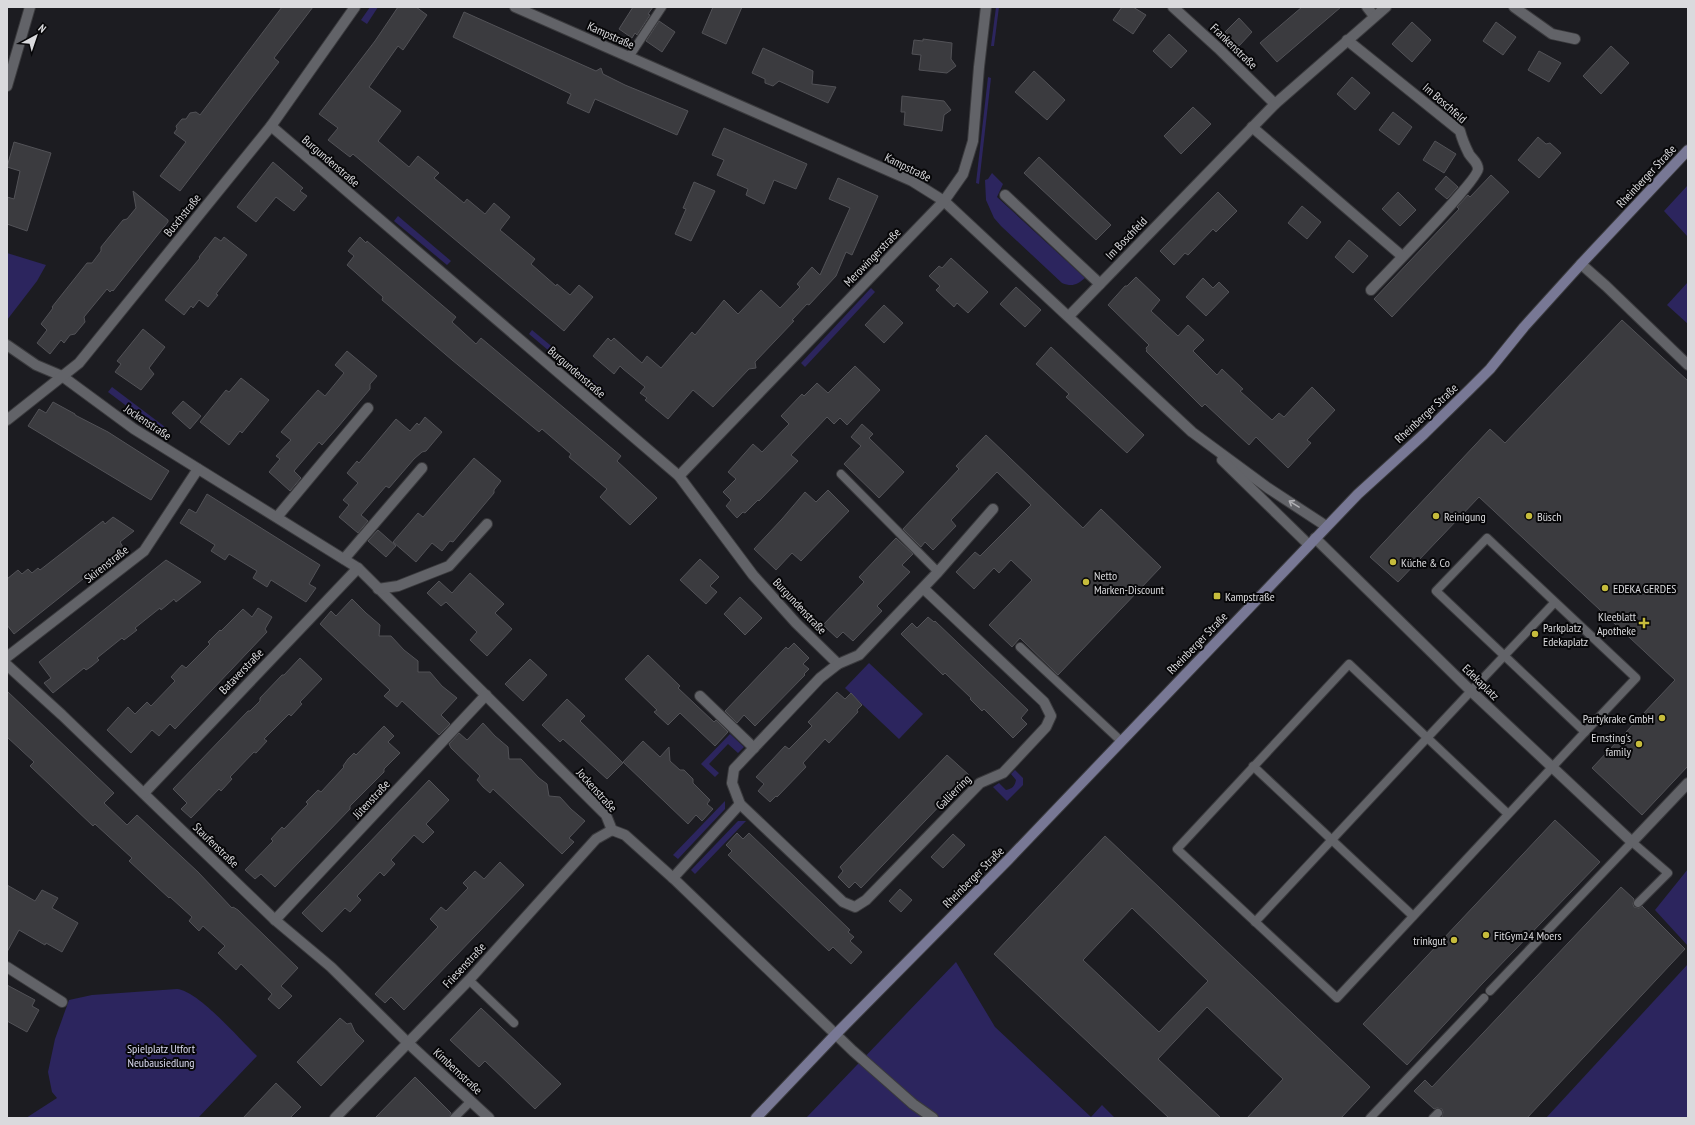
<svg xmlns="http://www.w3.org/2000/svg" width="1695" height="1125" font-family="'PT Sans Narrow',sans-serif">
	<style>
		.green { fill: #2c255e }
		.building { fill: #3b3b3f; stroke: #525257; fill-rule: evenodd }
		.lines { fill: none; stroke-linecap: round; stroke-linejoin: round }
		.service-casing { stroke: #3a3a3d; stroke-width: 10 }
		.minor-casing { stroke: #3a3a3d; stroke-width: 12 }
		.secondary-casing { stroke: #3a3a3d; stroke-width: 12 }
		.service { stroke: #626368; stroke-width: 8 }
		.minor { stroke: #626368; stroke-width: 10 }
		.secondary { stroke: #787895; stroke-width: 10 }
		.oneway { stroke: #b0b0b4 }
		.poi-dot { fill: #c6bc3c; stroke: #070709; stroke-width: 1.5 }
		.labels { text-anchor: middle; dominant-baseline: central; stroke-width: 4; stroke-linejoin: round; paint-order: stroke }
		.street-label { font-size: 12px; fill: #dadadd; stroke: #070709 }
		.poi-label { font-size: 12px; fill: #dadadd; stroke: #070709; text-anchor: start }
		.park-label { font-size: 12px; fill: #dbdbf0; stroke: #070709 }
	</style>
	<rect width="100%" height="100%" fill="#1c1c21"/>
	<g class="green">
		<path d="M370,7H378L367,24L361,20Z"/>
		<path d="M996,7H999L994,46H991Z"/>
		<path d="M988,77L991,78L979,184L976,183Z"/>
		<path d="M992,173L1003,184L997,197L1085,278C1077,285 1072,287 1062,283L1001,226L994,218L986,200L985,180L988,179Z"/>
		<path d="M1688,185V237L1664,211Z"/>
		<path d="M398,216L451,261L447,265L394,221Z"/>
		<path d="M7,253L46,265L37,281L7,320Z"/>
		<path d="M1688,282V324L1667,305Z"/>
		<path d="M871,288L875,292L805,367L801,363Z"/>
		<path d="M532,330L604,390L600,394L529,334Z"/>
		<path d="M112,387L165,427L162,431L149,423L108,392Z"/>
		<path d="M869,663L923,714L899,739L845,688Z"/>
		<path d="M730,734L744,747L738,753L728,744L709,764L719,773L715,777L701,764Z"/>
		<path d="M1015,770L1023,778V785L1007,801L993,787L999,783L1006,790C1012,789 1015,786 1016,780L1011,774Z"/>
		<path d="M725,801V809L678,859L673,855Z"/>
		<path d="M738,821H746L695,874L691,870Z"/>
		<path d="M1688,869V946L1655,910Z"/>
		<path d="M956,962L995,1027L1091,1117L1102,1105L1115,1118H806Z"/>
		<path d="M1688,964V1118H1546Z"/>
		<path d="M177,989C199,991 240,1040 257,1056L198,1118H26L57,1098L52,1092L48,1072L55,1039L69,1000L92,995Z"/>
	</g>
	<g class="building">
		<path d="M282,7H313L274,58L279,62L180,191L160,176L186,142L174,133L177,129L176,126L182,119H186L190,113L196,112L200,115Z"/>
		<path d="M398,7H416L427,15L403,50L398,46L369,87L401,111L378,141L409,167L418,156L439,173L434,178L464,203L467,199L485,214L494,203L510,217L500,230L535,259L531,264L556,286L557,284L570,295L579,285L593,297L564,331L353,154L350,157L328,140L338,128L319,114L375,41Z"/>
		<path d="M633,7H653L648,14L650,15L637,35L635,33L632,38L619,29Z"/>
		<path d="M713,7H742L726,44L702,33Z"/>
		<path d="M1122,7H1133L1146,15L1133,34L1113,20Z"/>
		<path d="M1302,7H1341L1277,62L1260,43Z"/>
		<path d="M464,12L596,71L601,68L603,74L625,85L688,111L677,135L595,99L589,113L567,103L571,94L453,37Z"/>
		<path d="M1239,18L1252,32L1239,46L1225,32Z"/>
		<path d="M659,21L675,32L662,52L646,41Z"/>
		<path d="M1412,22L1431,40L1412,62L1392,44Z"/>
		<path d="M1496,22L1516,37L1503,55L1483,41Z"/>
		<path d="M1169,34L1187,51L1171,68L1153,51Z"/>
		<path d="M923,39L952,43L951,59L956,66L947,73L919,70L921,55L912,54L914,40L923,41Z"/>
		<path d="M1611,46L1629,63L1601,94L1583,76Z"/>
		<path d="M763,48L813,71L812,84L836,87L828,103L779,81L773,86L765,83V79L752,73Z"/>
		<path d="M1539,51L1561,63L1549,82L1528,70Z"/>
		<path d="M1034,71L1065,100L1047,120L1015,92Z"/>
		<path d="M1352,77L1370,93L1355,110L1337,94Z"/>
		<path d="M902,96L944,101L951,110L944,115L942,131L904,125L905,112H901Z"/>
		<path d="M1193,107L1211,124L1181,154L1164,136Z"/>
		<path d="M1393,112L1412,127L1399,145L1379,130Z"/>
		<path d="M724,128L807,164L796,189L774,180L764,204L746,195L748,189L717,175L724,160L712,155Z"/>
		<path d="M1538,137L1546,144L1550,143L1561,153L1539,178L1518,160Z"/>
		<path d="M1435,141L1456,154L1444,173L1423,160Z"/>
		<path d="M14,142L51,153L27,231L7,224V197L14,199L20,171L7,167Z"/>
		<path d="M1039,157L1111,225L1096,240L1024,173Z"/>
		<path d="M273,162L303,188L300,191L307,196L294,211L276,197L256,222L237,207Z"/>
		<path d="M1491,175L1509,192L1392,317L1374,299L1459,209L1457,207L1468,195L1470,197Z"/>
		<path d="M1446,176L1458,187L1447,199L1435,189Z"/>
		<path d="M838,178L878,196L852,255L846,252L836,276L809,305L807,304L792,320L794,321L755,362L756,368L749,369L713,407L693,390L668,419L645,400L647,398L640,393L645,387L623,369L620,366L614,374L593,356L608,338L611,341L614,338L642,363L647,356L661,368L692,332L695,335L724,300L738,314L761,290L780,308L800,287L797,284L812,267L820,275L850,208L829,199Z"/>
		<path d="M694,182L715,191L691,241L675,234L686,209L683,208Z"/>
		<path d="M133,191L168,220V222L113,291L112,290L110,292L107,289L84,317L85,322L75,334L70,335L64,343L61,340L50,354L37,343L47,330L41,324L53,308L52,307L87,263H92L101,251V247L123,220L127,219L136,208Z"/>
		<path d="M1218,192L1237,211L1216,232L1213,229L1188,255L1185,253L1174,265L1160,251Z"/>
		<path d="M1398,192L1416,210L1400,226L1382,209Z"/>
		<path d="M1302,206L1321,222L1307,239L1288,223Z"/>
		<path d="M215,237L221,241L224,237L247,255L216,294L218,295L208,307L199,300L193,308L191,306L184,315L165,300L200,258L199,257Z"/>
		<path d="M360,237L366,243L367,241L456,317L452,322L476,344L481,338L621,456L617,461L657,498L630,525L600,497L607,489L569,457L571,454L542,429L539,432L452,360L388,305L382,300L383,297L347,265L354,256L348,251Z"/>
		<path d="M1349,240L1368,256L1353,273L1335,257Z"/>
		<path d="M951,258L988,292L968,313L957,303L954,307L936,290L940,286L929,276L939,266L942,268Z"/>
		<path d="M1136,277L1160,300L1151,311L1178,336L1188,325L1204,340L1193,351L1217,375L1222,369L1243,389L1240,391L1272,420L1279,413L1284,417L1312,387L1335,410L1307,440L1311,443L1288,468L1256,437L1249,445L1205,404L1202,407L1146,351L1147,350L1146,348L1149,345L1108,305L1125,286H1127Z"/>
		<path d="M1203,278L1213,288L1219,282L1229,292L1206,316L1186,297Z"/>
		<path d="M1016,287L1041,310L1025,327L1000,304Z"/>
		<path d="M884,305L903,323L884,343L865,325Z"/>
		<path d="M1622,320L1688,381V766L1642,815L1592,768L1675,680L1479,497L1398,582L1370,557L1490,429L1505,443Z"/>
		<path d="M143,329L165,347L149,368L154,374L141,390L115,372L121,364L117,361Z"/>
		<path d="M1051,347L1144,435L1127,453L1066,397L1069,394L1036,364Z"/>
		<path d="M347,351L377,376L370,384V389L338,427L322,445L319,442L294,471L301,478L290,491L269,472L280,459L276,456L291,440L281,432L318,390L325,396L344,373L335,365Z"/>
		<path d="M855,366L880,390L847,425L840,418L834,424L827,417L791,455L798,461L759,501L758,500L745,513L743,512L737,518L726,506L731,500L723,492L736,479L728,472L753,444L762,452L789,424L781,416L802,394L804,396L817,383L828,393Z"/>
		<path d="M241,378L269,400L242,433L240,431L229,445L200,422L226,390L229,392Z"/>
		<path d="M183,401L201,416L190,429L172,413Z"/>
		<path d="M53,402L75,414V415L108,432L169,471L151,500L28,426L39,409L46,413Z"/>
		<path d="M425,417L442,432L426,451L422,452L414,459L389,488L386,486L361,515L368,521L358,533L339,517L349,505L343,500L358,483L347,473L357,461L359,463L396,419L410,431L417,423L419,425Z"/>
		<path d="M862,424L873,434L869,438L904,472L879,498L844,464L861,446L851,437Z"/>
		<path d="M986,435L1083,528L1101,509L1161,567L1058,675L1020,638L1012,647L989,625L1032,580L1011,560L999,573L994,568L974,589L956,572L975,552L980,556L1031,505L997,472L951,520L956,526L933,550L925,542L921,547L903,529L959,469L956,466Z"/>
		<path d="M474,458L501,481L494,490V493L453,542L450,541L442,551L432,543L416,562L393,542L418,513L423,517Z"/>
		<path d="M828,490L849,511L801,561L792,553L776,570L754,549L782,519L805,492L816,502Z"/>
		<path d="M207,494L320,565L309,584L316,588L306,602L271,580L267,587L253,578L257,571L229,554L225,560L211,551L215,545L180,523L189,509L196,513Z"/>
		<path d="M113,517L134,531L120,542L123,547L14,634L7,625V579L18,570L22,574L28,569L32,573L38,568L40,570L103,521L105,524Z"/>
		<path d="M378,530L396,546L386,557L368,541Z"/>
		<path d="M896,538L913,554L902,565L910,572L877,606L882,611L853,641L843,632L837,638L823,625L864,582L859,577Z"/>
		<path d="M700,559L719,577L710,586L717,592L706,604L680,580Z"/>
		<path d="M166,560L201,582L176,602L174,599L161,610L160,608L135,628L137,630L124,640L122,638L97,658L99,660L92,666L86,670L84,668L53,693L44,683L51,678L39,662Z"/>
		<path d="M470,573L504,604L495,613L512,629L487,656L470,640L477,632L446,602L441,606L427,593L439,581L452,593Z"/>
		<path d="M740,597L762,618L745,635L724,614Z"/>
		<path d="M352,599L366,613L380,625L379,636H391L404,650L418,661V672H430L442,686L457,698L441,715L450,724L439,735L402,701L397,707L384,696L390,690L320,624L331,611L336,616Z"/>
		<path d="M258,608L272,617L265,629L267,632L175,729L170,724L159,736L152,730L131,753L107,730L128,707L135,714L147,702L151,706L175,681L171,677L182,665L186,668L210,644L208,642L220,630L221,631L243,609L252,617Z"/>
		<path d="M928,617L934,622L935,621L1028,710L1021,718L1027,724L1013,738L984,709L982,711L970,699L971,698L945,673L943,675L901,634L912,623L917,628Z"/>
		<path d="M794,643L809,658L803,664L809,669L804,674L805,675L755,726L744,715L737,723L725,711L786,647L788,649Z"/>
		<path d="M648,655L680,686L678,688L714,722L716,720L728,732L715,746L680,713L668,725L654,712L657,710L625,679Z"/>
		<path d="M300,658L322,679L300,702L302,704L291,716L289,714L264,739L267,741L256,753L254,752L230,777L232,779L221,791L219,789L191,818L181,809L187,803L173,789L248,711H250L260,701V698L282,675H284Z"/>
		<path d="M530,659L547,675L523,701L505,684Z"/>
		<path d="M7,691L114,793L104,803L127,825L137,815L198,872L232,908L233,907L238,910L298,968L281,986L292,996L279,1009L268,999L272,994L241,964L236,970L218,953L225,946L203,926L199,931L189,921L192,917L170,897L169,898L129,861L132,858L95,824L93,826L30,766L34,762L7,737Z"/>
		<path d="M837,692L845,699L851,693L862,705L857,710L858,712L829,743L825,739L803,763L806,767L777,797L776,796L770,802L758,791L764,784L756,777L785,746L789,749L812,726L808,722Z"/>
		<path d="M567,699L585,716L580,721L623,763L607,779L563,739L560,742L542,725Z"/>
		<path d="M483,723L495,736L508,747L509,759H521L539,778L547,784L549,796L560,797L571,809L585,821L569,838L574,842L562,854L493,789L490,793L483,787L477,780L480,776L451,748L449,744L459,733L467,740Z"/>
		<path d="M384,726L394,736L388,742L400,753L384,769V772L350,806V809L275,887L261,874L255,879L245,870L273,841L271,839L282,827L284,829L308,804L306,802L318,790L321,792L344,767L343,766L348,759L354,753L356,755Z"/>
		<path d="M643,741L660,757L669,747L670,761L680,770H684L693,779V783L710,800L707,804L713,809L702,821L696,815L688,824L623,762Z"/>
		<path d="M947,755L969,775L861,888L855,882L849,888L838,877L843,871L840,867Z"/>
		<path d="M429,780L449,800L426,824L434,832L423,843L414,835L391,860L395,864L384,876L380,872L357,896L361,900L350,912L345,908L322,932L302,913Z"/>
		<path d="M1555,820L1600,862L1482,984L1407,1065L1363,1024Z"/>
		<path d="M737,833L743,839L749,833L850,930L848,932L854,937L850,941L862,952L851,964L833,947L829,951L728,855L732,851L726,845Z"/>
		<path d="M953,834L965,845L943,868L931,857Z"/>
		<path d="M1105,836L1370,1087L1341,1118H1247L1283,1079L1207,1007L1158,1059L1221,1118H1169L994,954ZM1132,908L1208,981L1159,1032L1083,960Z"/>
		<path d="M500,862L524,885L404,1010L391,997L385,1003L375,994L438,927L430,919L441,907L446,911L468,888L463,883L475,871L484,879Z"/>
		<path d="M7,885L35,901L42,890L58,898L52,908L78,923L62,952L46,943L45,945L19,930L7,952Z"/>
		<path d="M1621,887L1634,899L1633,904L1634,907L1639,908L1642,906L1685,949L1527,1118H1443L1442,1117L1443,1112L1442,1109L1437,1108L1434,1109L1414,1091L1425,1080L1432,1087Z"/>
		<path d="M900,889L912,900L901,912L889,901Z"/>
		<path d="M7,985L35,1000L32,1006L39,1010L27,1032L7,1021Z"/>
		<path d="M481,1008L561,1084L535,1109L485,1061L479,1067L450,1040Z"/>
		<path d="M340,1018L347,1024L351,1023L355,1032L364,1041L321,1086L297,1062Z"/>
		<path d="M415,1077L451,1113L449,1118H375Z"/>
		<path d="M276,1083L301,1107L290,1118H243Z"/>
	</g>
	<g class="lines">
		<g class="service-casing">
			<g id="service">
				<path d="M629,57L662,7"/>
				<path d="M841,474L938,572"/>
				<path d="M1020,647L1121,741"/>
				<path d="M1253,766L1413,916"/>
				<path d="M1508,814L1349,664L1177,849L1337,998L1585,732"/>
				<path d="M1255,922L1471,691L1555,602L1487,538L1436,591L1585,732L1636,678L1555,602"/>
				<path d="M469,980L514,1023"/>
				<path d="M1490,991L1632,842L1668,873L1638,903"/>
				<path d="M454,1118L471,1101"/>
				<path d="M1370,1118L1484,998"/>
				<path d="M1433,1118L1438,1113"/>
			</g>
		</g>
		<g class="minor-casing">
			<g id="minor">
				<path d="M515,7L912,181L944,201L1192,432L1268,488L1326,526"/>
				<path d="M1173,7L1218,48L1275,104"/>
				<path d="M1367,7L1374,16"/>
				<path d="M1514,7L1552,34L1575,39"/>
				<path d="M1347,40L1460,131C1462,139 1465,146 1469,154C1472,159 1478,162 1478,169C1478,180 1385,275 1371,290"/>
				<path d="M7,86L30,7"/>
				<path d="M271,126L679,476L753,575L796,623L838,664"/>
				<path d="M1252,127L1402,256"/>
				<path d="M1005,195L1100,284"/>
				<path d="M1581,264L1606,286L1688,365"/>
				<path d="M1069,316L1275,104L1386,7"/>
				<path d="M7,345L36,365L62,376L134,429L358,568L606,815L612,830L625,835L673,878L853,1051L913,1104L933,1118"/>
				<path d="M7,420L79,363L271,126L355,7"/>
				<path d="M1222,460L1309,545"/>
				<path d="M679,476L944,201L963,174L973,141L979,67L986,7"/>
				<path d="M277,517L368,408"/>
				<path d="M1315,538L1471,691L1632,842L1688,783"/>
				<path d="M344,559L422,468"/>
				<path d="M923,588L1044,702L1051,716L1046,727L1003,773L980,783L866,900L855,907L843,902L740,804L732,783L734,769L820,678L838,664L859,655L938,572L993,509"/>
				<path d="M378,589L398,586L449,566L487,524"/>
				<path d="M7,657L144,551L198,469"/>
				<path d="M7,665L62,715L275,920L331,967L408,1043L489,1118"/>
				<path d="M700,696L754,748"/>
				<path d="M144,793L358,568"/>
				<path d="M673,878L740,804"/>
				<path d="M275,920L486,695"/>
				<path d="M7,967L62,1002"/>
				<path d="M335,1118L469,980L596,839L612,830"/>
			</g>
		</g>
		<g class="secondary-casing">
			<path id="secondary" d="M756,1118L835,1035L1008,860L1358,494L1424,434L1470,389L1490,369L1524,327L1581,264L1688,150"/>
		</g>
		<use href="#service" class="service"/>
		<use href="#minor" class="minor"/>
		<use href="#secondary" class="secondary"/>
	</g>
	<defs><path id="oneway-shaft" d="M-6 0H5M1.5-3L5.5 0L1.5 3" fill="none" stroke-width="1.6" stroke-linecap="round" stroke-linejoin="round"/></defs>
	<use class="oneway" href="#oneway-shaft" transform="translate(1294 504) rotate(-148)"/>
	<g class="poi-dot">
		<circle cx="1436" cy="516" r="4"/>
		<circle cx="1529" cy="516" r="4"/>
		<circle cx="1393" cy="562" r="4"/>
		<circle cx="1086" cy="582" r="4"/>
		<circle cx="1605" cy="588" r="4"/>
		<rect x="1213" y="592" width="8" height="8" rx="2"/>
		<path d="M1642 617h4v4h4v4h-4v4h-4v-4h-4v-4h4z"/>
		<circle cx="1535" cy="634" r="4"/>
		<circle cx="1662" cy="718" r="4"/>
		<circle cx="1639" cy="744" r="4"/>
		<circle cx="1486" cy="935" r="4"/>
		<circle cx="1454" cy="940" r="4"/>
	</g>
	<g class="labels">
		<g class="street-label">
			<text transform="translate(611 35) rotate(24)">Kampstraße</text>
			<text transform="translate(1234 46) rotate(44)">Frankenstraße</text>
			<text transform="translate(1445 103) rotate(41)">Im Boschfeld</text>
			<text transform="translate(331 161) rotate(41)">Burgundenstraße</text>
			<text transform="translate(908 167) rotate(26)">Kampstraße</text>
			<text transform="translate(1646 176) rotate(-47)">Rheinberger Straße</text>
			<text transform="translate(182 215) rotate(-51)">Buschstraße</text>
			<text transform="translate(1126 238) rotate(-46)">Im Boschfeld</text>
			<text transform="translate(872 257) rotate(-46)">Merowingerstraße</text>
			<text transform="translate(577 372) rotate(41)">Burgundenstraße</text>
			<text transform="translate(1426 413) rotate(-43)">Rheinberger Straße</text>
			<text transform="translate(148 422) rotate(34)">Jockenstraße</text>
			<text transform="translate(106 564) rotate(-38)">Skirenstraße</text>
			<text transform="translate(800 606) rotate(47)">Burgundenstraße</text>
			<text transform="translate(1197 643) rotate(-46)">Rheinberger Straße</text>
			<text transform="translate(241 671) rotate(-46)">Bataverstraße</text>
			<text transform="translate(1481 682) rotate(44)">Edekaplatz</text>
			<text transform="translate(597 790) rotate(48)">Jockenstraße</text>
			<text transform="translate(953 792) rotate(-45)">Gallierring</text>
			<text transform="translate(371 799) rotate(-47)">Jütenstraße</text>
			<text transform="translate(216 845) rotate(44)">Staufenstraße</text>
			<text transform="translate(973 877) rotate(-45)">Rheinberger Straße</text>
			<text transform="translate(464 965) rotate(-47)">Friesenstraße</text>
			<text transform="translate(458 1071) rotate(43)">Kimbernstraße</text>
		</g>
		<g class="poi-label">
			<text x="1444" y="516">Reinigung</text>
			<text x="1537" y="516">Büsch</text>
			<text x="1401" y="562">Küche &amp; Co</text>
			<text x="1094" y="575">Netto<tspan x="1094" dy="14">Marken-Discount</tspan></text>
			<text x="1613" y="588">EDEKA GERDES</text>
			<text x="1225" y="596">Kampstraße</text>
			<text x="1636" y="616" text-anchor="end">Kleeblatt<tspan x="1636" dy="14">Apotheke</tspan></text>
			<text x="1543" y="627">Parkplatz<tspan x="1543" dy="14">Edekaplatz</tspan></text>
			<text x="1654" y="718" text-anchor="end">Partykrake GmbH</text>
			<text x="1631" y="737" text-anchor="end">Ernsting's<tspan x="1631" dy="14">family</tspan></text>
			<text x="1494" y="935">FitGym24 Moers</text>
			<text x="1446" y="940" text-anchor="end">trinkgut</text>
		</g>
		<g class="park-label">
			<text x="161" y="1048">Spielplatz Utfort<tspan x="161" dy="14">Neubausiedlung</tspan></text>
		</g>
	</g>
	<rect width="1695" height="1125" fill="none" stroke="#dadadd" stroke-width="16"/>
	<g transform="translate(36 36) rotate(40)" stroke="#070709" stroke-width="3" paint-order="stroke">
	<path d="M0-3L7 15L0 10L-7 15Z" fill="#dadadd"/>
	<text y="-6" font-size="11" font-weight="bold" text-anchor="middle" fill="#dadadd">N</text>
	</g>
</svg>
